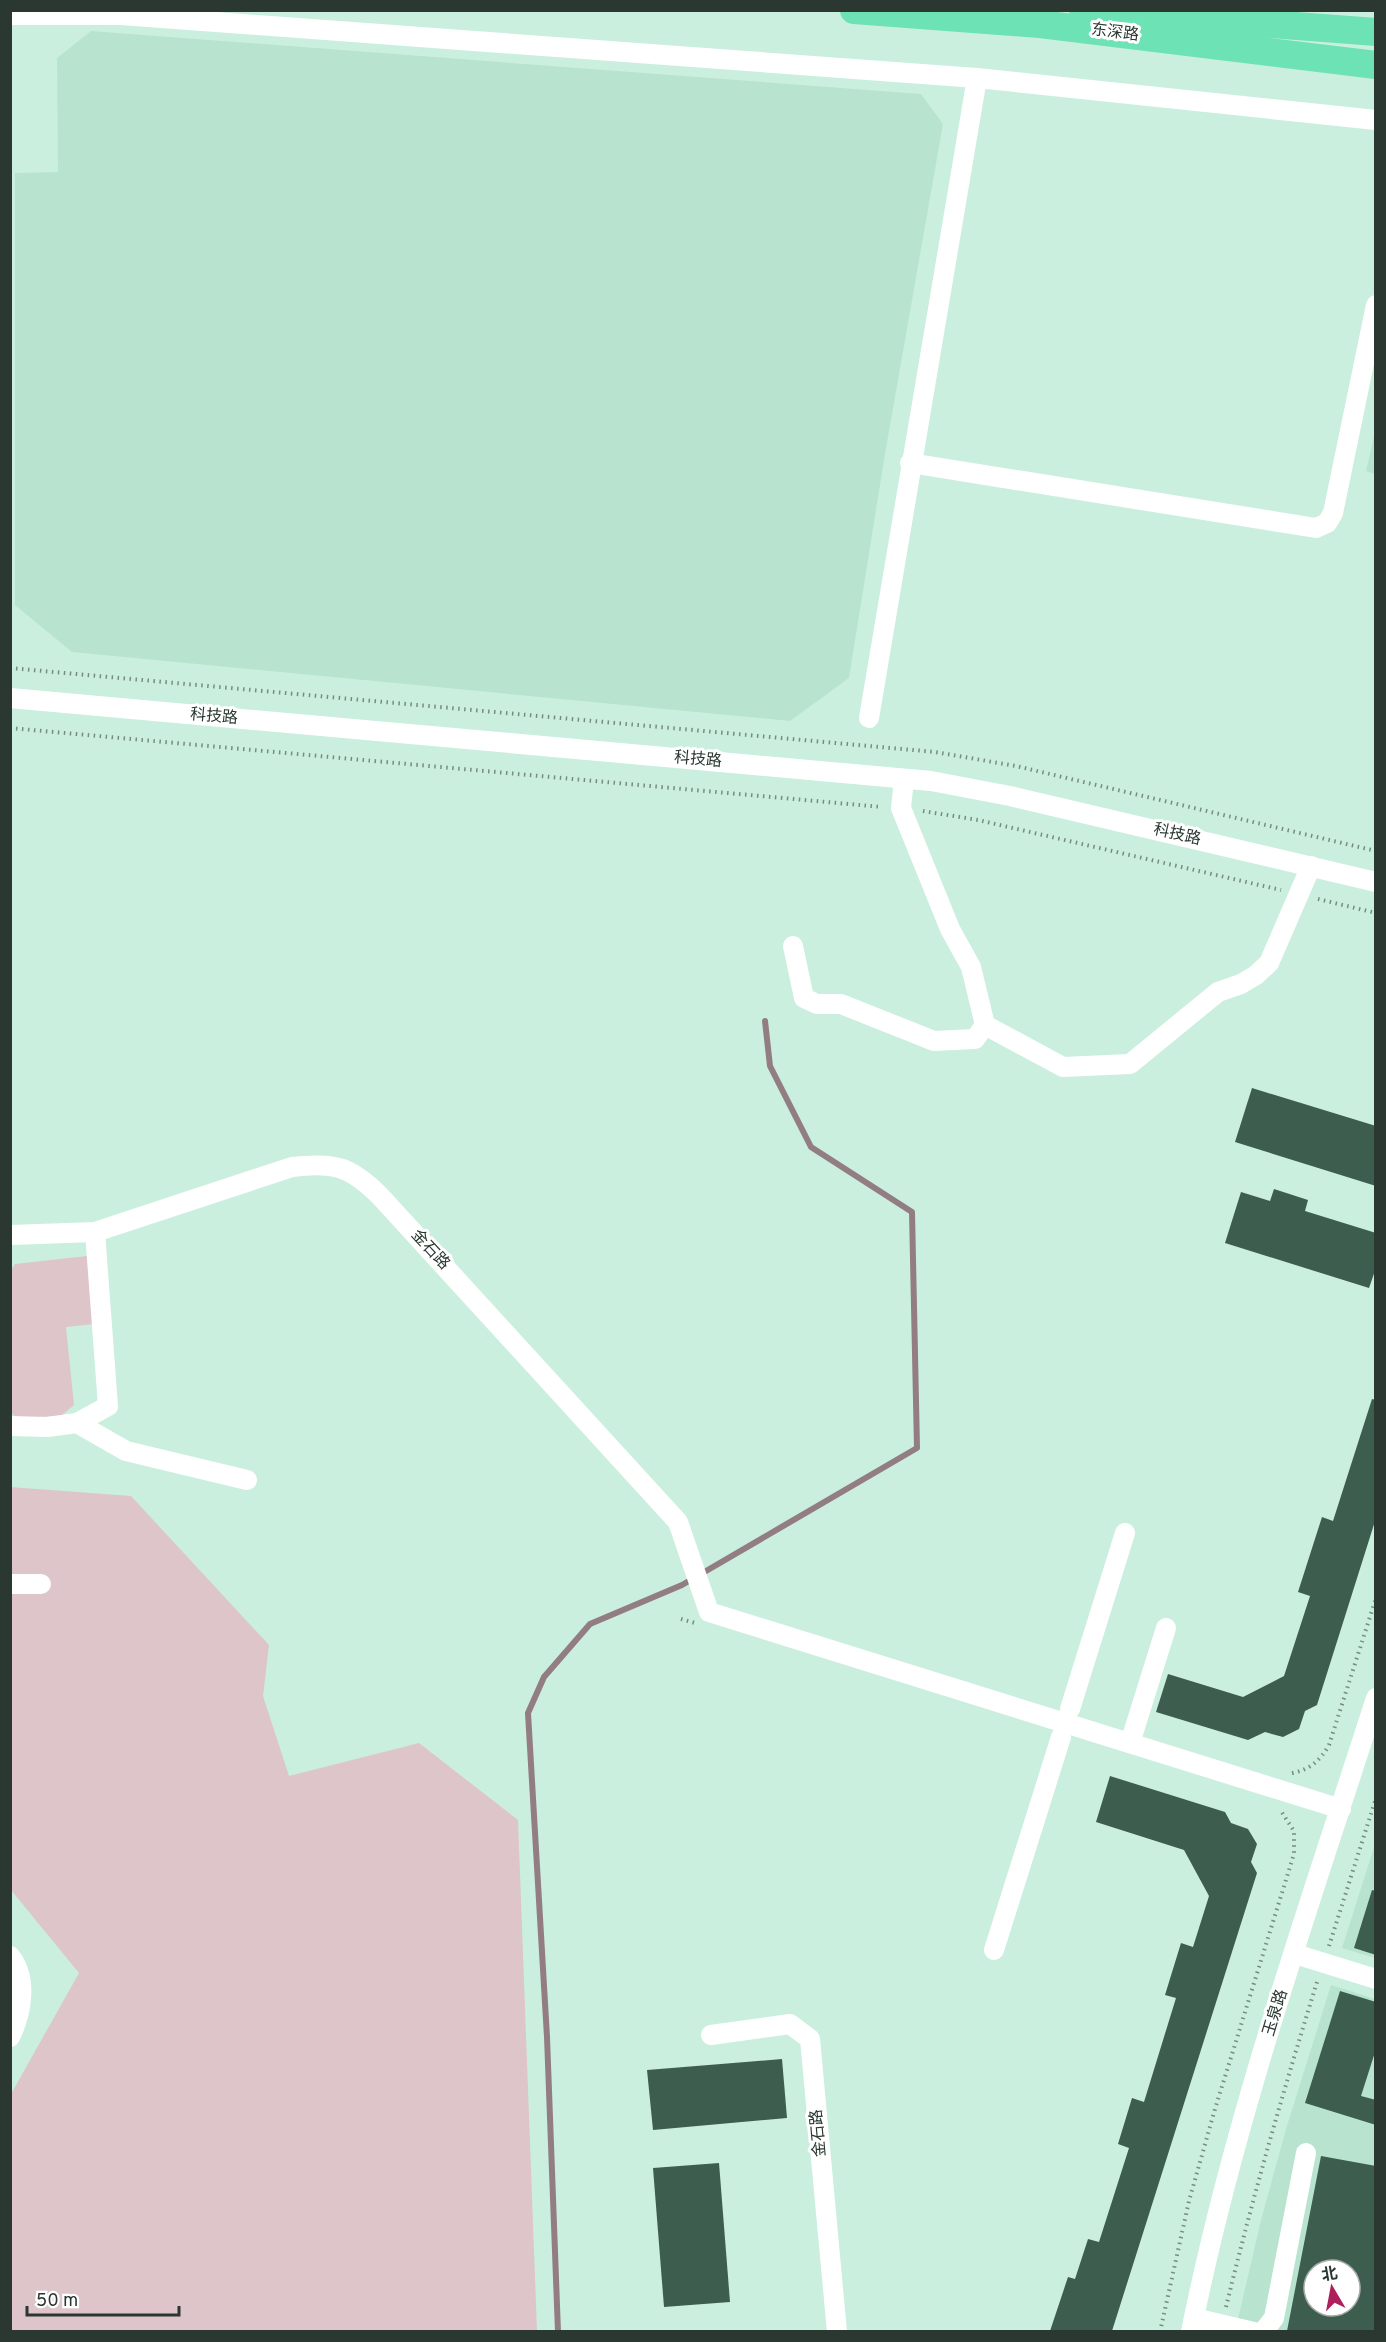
<svg xmlns="http://www.w3.org/2000/svg" width="1386" height="2342" font-family="Overpass,'Noto Sans SC',sans-serif">
	<style>
		.built { fill: #b8e4cf; fill-rule: evenodd }
		.green { fill: #ddc5ca }
		.lines { fill: none; stroke-linecap: round; stroke-linejoin: round }
		.stream { stroke: #927d82; stroke-width: 6 }
		.building { fill: #3d5d4f; fill-rule: evenodd }
		.path { stroke: #758d81; stroke-width: 4; stroke-dasharray: 1.5 4.5; stroke-linecap: butt }
		.minor { stroke: #fff; stroke-width: 20 }
		.highway { stroke: #6de2b4; stroke-width: 28 }
		.labels { text-anchor: middle; dominant-baseline: central; stroke-width: 6; stroke-linejoin: round; paint-order: stroke }
		.street-label { font-size: 16px; fill: #2a3831; stroke: #fff }
	</style>
	<rect width="100%" height="100%" fill="#cbefde"/>
	<g class="built">
		<path d="M91,31L921,94L943,124L885,454L849,678L790,721L72,652L15,605V173L58,172L57,58Z"/>
		<path d="M1375,432V474L1366,471Z"/>
		<path d="M1375,1844V1958L1342,1948Z"/>
		<path d="M1331,1985L1375,1999V2331L1235,2332L1261,2220L1286,2129ZM1314,2270H1350V2306H1314Z"/>
	</g>
	<g class="green">
		<path d="M87,1256L94,1324L66,1327L74,1405L61,1416L16,1418L11,1412V1270L15,1264Z"/>
		<path d="M10,1487L131,1496L269,1645L263,1696L289,1776L419,1743L518,1820L537,2331H11V2094L79,1973L11,1890Z"/>
	</g>
	<g class="lines">
		<path class="stream" d="M558,2332L547,2037L528,1713L544,1677L590,1624L682,1585L917,1448L912,1212L811,1147L770,1066L765,1021"/>
	</g>
	<g class="building">
		<path d="M1252,1088L1376,1126V1186L1235,1142Z"/>
		<path d="M1274,1189L1308,1200L1305,1211L1376,1233V1268L1369,1288L1225,1243L1241,1192L1270,1201Z"/>
		<path d="M1372,1399L1376,1400V1518L1317,1705L1305,1711L1299,1729L1283,1737L1265,1732L1248,1740L1156,1712L1168,1674L1243,1697L1284,1676L1310,1596L1298,1592L1322,1517L1333,1521Z"/>
		<path d="M1110,1776L1225,1812L1231,1823L1248,1829L1257,1844L1251,1862L1257,1873L1112,2331H1050L1068,2277L1075,2279L1088,2239L1099,2242L1129,2148L1118,2144L1132,2098L1144,2102L1176,1998L1165,1995L1181,1943L1193,1947L1209,1896L1184,1850L1096,1822Z"/>
		<path d="M1372,1890L1376,1891V1955L1354,1948Z"/>
		<path d="M1340,1991L1376,2002V2049L1361,2096L1376,2100V2125L1305,2103Z"/>
		<path d="M782,2059L787,2118L653,2130L647,2070Z"/>
		<path d="M1321,2156L1376,2166V2331H1287ZM1314,2270H1350V2306H1314Z"/>
		<path d="M719,2163L730,2302L664,2307L653,2168Z"/>
	</g>
	<g class="lines">
		<g class="path">
			<path d="M10,668L935,752L1016,766L1376,851"/>
			<path d="M10,728L882,807"/>
			<path d="M923,811L978,820L1281,890"/>
			<path d="M1318,899L1376,913"/>
			<path d="M681,1619L695,1623"/>
			<path d="M1292,1773C1309,1770 1320,1761 1329,1745L1376,1598"/>
			<path d="M1329,1946L1376,1798"/>
			<path d="M1226,2307C1253,2196 1284,2088 1318,1979"/>
			<path d="M1160,2332L1189,2201L1215,2109L1294,1854V1831L1281,1811"/>
		</g>
		<g class="minor">
			<path d="M10,15H121L977,78L1376,120"/>
			<path d="M910,463L1316,528L1327,523L1333,513L1376,305"/>
			<path d="M10,698L931,781L1010,796L1376,882"/>
			<path d="M869,718L977,78"/>
			<path d="M904,779L901,808L950,929L971,967L985,1025L1063,1067L1130,1064L1218,992L1241,984L1256,975L1269,963L1311,866"/>
			<path d="M793,946L804,998L817,1004H841L934,1041L975,1039L985,1025"/>
			<path d="M10,1235L95,1232L292,1167C334,1162 350,1166 380,1196L678,1522L709,1612L1341,1809"/>
			<path d="M77,1423L126,1451L247,1480"/>
			<path d="M10,1426L47,1427L77,1423L108,1406L95,1232"/>
			<path d="M10,1584H41"/>
			<path d="M1070,1709L1125,1533"/>
			<path d="M1130,1743L1166,1628"/>
			<path d="M994,1950L1061,1737"/>
			<path d="M1295,1954L1376,1979"/>
			<path d="M10,1956C28,1978 22,2013 10,2037"/>
			<path d="M711,2035L790,2024L810,2039L837,2332"/>
			<path d="M1194,2318L1254,2332"/>
			<path d="M1191,2332C1234,2117 1309,1907 1376,1698"/>
			<path d="M1263,2332L1274,2318L1306,2153"/>
		</g>
		<g class="highway">
			<path d="M854,10L1040,24L1376,65"/>
			<path d="M1083,10L1376,32"/>
		</g>
	</g>
	<g class="labels">
		<g class="street-label">
			<text transform="translate(1115 33) rotate(7)">东深路</text>
			<text transform="translate(214 717) rotate(5)">科技路</text>
			<text transform="translate(698 760) rotate(5)">科技路</text>
			<text transform="translate(1177 835) rotate(13)">科技路</text>
			<text transform="translate(430 1250) rotate(47)">金石路</text>
			<text transform="translate(1276 2013) rotate(-73)">玉泉路</text>
			<text transform="translate(819 2133) rotate(-95)">金石路</text>
		</g>
	</g>
	<rect width="1386" height="2342" fill="none" stroke="#2a3831" stroke-width="24"/>
	<g transform="translate(1332 2288) rotate(350)"><circle r="28" fill="#ffffff" stroke="#aaafad" stroke-width="1.5"/>
	<path d="M0-4.5L10 22L0 15L-10 22Z" fill="#ae205b"/>
	<text y="-9" font-size="16" font-weight="bold" text-anchor="middle" fill="#2a3831">北</text>
	</g>
	<path d="M27 2306v9h152v-9" fill="none" stroke="#2a3831" stroke-width="3"/>
	<text x="36" y="2306" font-size="18" fill="#2a3831" stroke="#ffffff" stroke-width="4.5" paint-order="stroke">50 m</text>
</svg>
